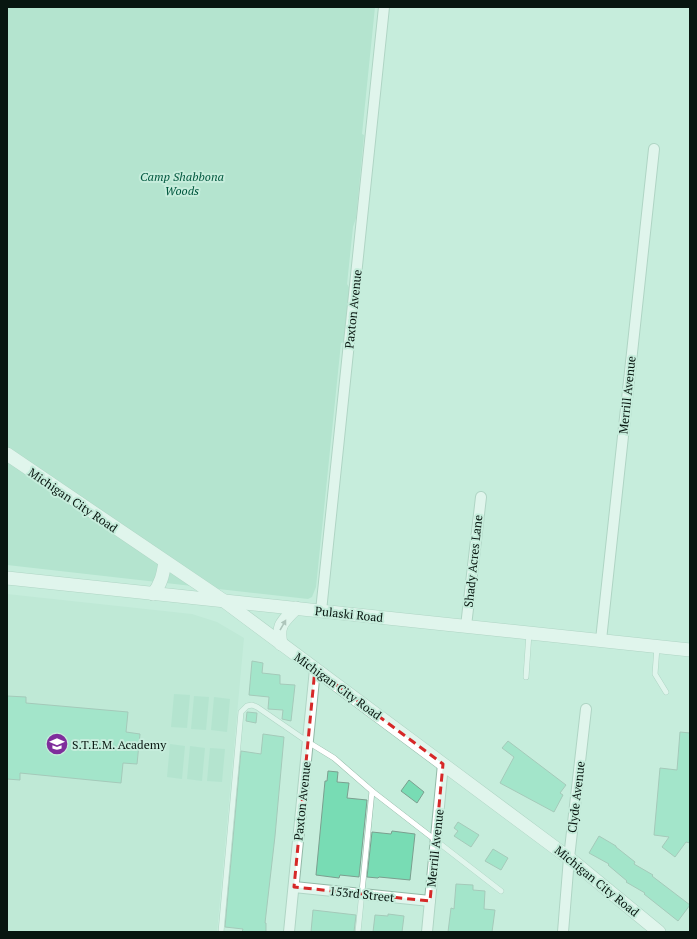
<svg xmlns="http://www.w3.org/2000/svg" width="697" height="939" font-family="'PT Serif',serif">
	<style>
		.built { fill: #b5e4cf }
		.green { fill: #9ddabf }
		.building { fill: #78dcb4; stroke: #7b9f8f }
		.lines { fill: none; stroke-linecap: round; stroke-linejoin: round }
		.service-casing { stroke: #93b8a7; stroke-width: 6 }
		.minor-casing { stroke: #93b8a7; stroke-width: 12 }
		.tertiary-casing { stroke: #93b8a7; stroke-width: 14 }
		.service { stroke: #fff; stroke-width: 5 }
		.minor { stroke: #fff; stroke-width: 10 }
		.tertiary { stroke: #fff; stroke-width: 13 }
		.oneway { fill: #909693 }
		.marked { fill: none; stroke: #d62828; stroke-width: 3; stroke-dasharray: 8 5; stroke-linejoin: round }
		.labels { text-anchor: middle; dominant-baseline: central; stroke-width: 4; stroke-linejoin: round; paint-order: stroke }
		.park-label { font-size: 12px; font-style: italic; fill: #00573e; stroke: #c6eddc }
		.street-label { font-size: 12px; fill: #081610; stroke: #c6eddc }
		.poi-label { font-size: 12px; fill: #081610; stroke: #c6eddc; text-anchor: start }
	</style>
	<rect width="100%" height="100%" fill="#c6eddc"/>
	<path class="built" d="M7,594L192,614L217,622L244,638L217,932H7Z"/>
	<g class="green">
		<path d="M7,7H375L362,134L364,135L356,218L353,227L347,284L350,289L345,342L341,343L316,587L312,597L308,599L7,565Z"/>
		<path d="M174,694L190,695L187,728L171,727Z"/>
		<path d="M194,696L209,697L206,730L191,729Z"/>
		<path d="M214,697L230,699L227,732L211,730Z"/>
		<path d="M170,744L185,746L182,779L167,777Z"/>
		<path d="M190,746L205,748L202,781L187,779Z"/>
		<path d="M210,748L225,749L222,782L207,781Z"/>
	</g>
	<g class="building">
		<path d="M252,661L263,663L262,673L280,675V684L295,685L291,721L282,719L283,710L268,709L269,697L249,695Z"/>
		<path d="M7,696L26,697V703L128,712L126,732L140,734L137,764L123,763L121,783L20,773V780L7,779Z"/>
		<path d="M247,712L257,713L256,723L246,721Z"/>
		<path d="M680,732L690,733V843L686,842L675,857L662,847L669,837L654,835L660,768L677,770Z"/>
		<path d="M263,734L284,737L275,836L265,923H266V932H242L243,929L225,927L241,751L261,754Z"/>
		<path d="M508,741L566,785L560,793L563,795L554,812L500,783L514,757L502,748Z"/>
		<path d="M328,771L338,772L337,782L349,783L347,798L367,800L359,877L340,875L339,878L316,875L325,781H327Z"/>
		<path d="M409,780L424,792L417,803L401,791Z"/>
		<path d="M458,822L479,835L471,847L454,836L458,831L454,828Z"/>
		<path d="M392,831L415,834L410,880L379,877L378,878L367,877L372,832L391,834Z"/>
		<path d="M599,836L616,846V847L635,862L634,864L653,875L652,876L690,905L678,921L644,894L645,893L626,882L627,881L608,865L609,864L589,853Z"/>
		<path d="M493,849L508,858L501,870L485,861Z"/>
		<path d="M456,884L473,885V890L485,891L484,909L495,910L492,932H448L451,908L454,909Z"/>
		<path d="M313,910L356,915L354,932H311Z"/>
		<path d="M388,914L404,916L402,932H373L375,915L388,916Z"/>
	</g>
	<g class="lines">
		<g class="service-casing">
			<g id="service">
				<path d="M657,647L655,674L666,692"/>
				<path d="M526,677L529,633"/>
				<path d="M221,932L241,712L247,706L252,705L257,707L308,742L334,758L372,791L501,891"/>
				<path d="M358,932L372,791"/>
			</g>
		</g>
		<g class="minor-casing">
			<g id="minor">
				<path d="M321,611L384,7"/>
				<path d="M466,626L481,497"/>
				<path d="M601,640L654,149"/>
				<path d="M294,887L430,901"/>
				<path d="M289,932L315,669"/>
				<path d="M427,932L443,764"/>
				<path d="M563,932L569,858L586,709"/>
			</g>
		</g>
		<g class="tertiary-casing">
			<g id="tertiary">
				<path d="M7,454L224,601L569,858L659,932"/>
				<path d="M7,578L690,650"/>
				<path d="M153,594C161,584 163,575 165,562"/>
				<path d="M281,644C277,624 283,622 296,608"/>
			</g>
		</g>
		<use href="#service" class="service"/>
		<use href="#minor" class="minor"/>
		<use href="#tertiary" class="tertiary"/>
	</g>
	<defs><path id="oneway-solid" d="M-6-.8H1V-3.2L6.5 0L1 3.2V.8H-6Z"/></defs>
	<use class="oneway" href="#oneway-solid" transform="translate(283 625) rotate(-60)"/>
	<path d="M0 0H697V939H0ZM315,669L443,764L430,901L294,887Z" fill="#c6eddc" fill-opacity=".55" fill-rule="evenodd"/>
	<path class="marked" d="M315,669L443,764L430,901L294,887Z"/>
	<defs>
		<g id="school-disc" transform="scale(1.15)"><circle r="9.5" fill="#7f2d9c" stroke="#c6eddc"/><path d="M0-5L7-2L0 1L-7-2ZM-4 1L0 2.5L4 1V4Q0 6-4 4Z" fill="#fff"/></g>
	</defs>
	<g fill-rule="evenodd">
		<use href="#school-disc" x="57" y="744"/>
	</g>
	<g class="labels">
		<g class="park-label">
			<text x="182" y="176">Camp Shabbona<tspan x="182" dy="14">Woods</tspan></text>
		</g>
		<g class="street-label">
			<text transform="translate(353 309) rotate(-84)">Paxton Avenue</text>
			<text transform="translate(627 395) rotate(-84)">Merrill Avenue</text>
			<text transform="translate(73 500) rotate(34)">Michigan City Road</text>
			<text transform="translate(473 561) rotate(-84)">Shady Acres Lane</text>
			<text transform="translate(349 614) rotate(6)">Pulaski Road</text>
			<text transform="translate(338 686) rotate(36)">Michigan City Road</text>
			<text transform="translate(576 797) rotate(-83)">Clyde Avenue</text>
			<text transform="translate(302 801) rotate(-84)">Paxton Avenue</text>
			<text transform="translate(435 848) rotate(-84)">Merrill Avenue</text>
			<text transform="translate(597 881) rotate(39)">Michigan City Road</text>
			<text transform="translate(362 894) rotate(6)">153rd Street</text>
		</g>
		<g class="poi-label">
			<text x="72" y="744">S.T.E.M. Academy</text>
		</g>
	</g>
	<rect width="697" height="939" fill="none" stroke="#081610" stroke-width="16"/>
</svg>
